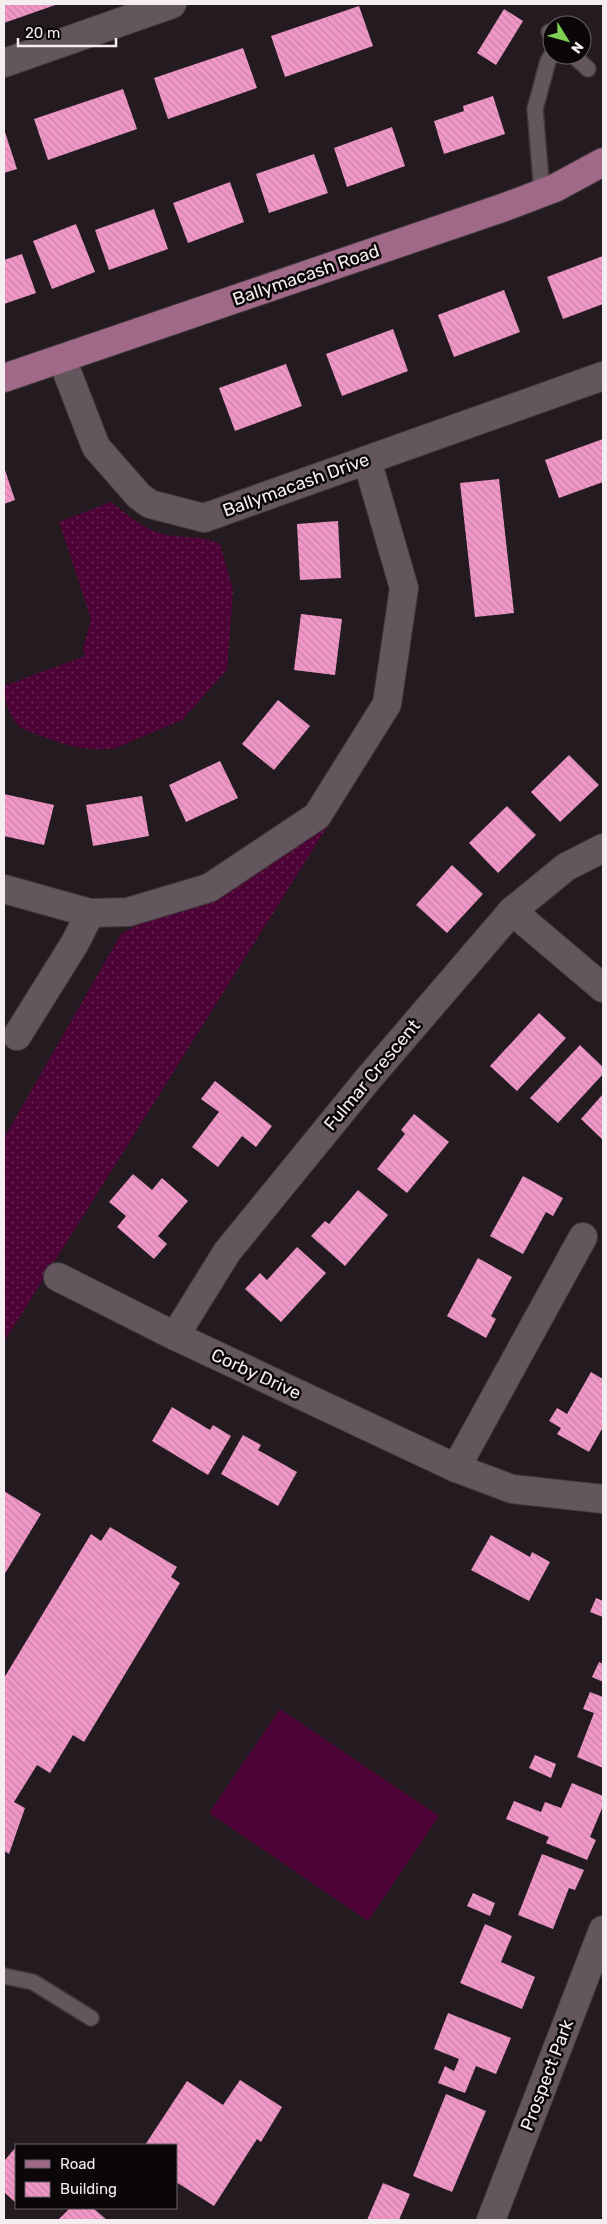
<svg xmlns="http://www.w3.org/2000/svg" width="607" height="2224" font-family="Rubik,sans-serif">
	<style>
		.grass { fill: url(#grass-dots) }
		.pitch { fill: #4d0335 }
		.building { fill: url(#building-back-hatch) }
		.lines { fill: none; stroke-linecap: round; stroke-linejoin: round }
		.service-casing { stroke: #40393c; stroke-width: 18 }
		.minor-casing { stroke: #40393c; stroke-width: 30 }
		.primary-casing { stroke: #40393c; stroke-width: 30 }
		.service { stroke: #63575d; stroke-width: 15 }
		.minor { stroke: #63575d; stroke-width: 28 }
		.primary { stroke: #a16988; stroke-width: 28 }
		.labels { text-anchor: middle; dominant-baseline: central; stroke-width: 5; stroke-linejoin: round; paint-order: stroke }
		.street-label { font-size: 18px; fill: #f5eef1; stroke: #0b0709 }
	</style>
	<defs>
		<pattern id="grass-dots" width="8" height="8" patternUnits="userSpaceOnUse" patternTransform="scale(1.25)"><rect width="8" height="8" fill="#4d0335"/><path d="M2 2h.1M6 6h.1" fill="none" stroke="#672853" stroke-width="1.8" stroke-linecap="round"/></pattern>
		<pattern id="building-back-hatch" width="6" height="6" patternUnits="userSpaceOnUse" patternTransform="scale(1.25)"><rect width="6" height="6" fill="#f197c8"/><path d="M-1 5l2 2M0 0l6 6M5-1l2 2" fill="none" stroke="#c783a8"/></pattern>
	</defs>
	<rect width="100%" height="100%" fill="#241b20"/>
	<g class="grass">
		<path d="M111,502C130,517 148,533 173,536C190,538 204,536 220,544L233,591L227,670L182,720L116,748C89,753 61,744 36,734C31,732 23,730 19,726C9,717 4,699 4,686L85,656L83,649L91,619L59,522Z"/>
		<path d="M329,824L4,1342V1138L121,934Z"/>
	</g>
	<path class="pitch" d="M280,1709L439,1816L368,1921L209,1813Z"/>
	<g class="building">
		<path d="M4,4H58L4,23Z"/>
		<path d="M359,6L373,46L285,77L271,36Z"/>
		<path d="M504,9L523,21L496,65L477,53Z"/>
		<path d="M243,48L257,88L168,119L154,78Z"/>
		<path d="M123,89L137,129L48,160L34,119Z"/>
		<path d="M493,96L505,134L444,154L434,121L464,111L463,106Z"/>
		<path d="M392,127L405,166L347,187L334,148Z"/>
		<path d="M4,129L17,169L4,173Z"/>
		<path d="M314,154L328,193L269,213L256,174Z"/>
		<path d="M230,182L244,222L188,243L173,203Z"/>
		<path d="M154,209L168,249L109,270L95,230Z"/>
		<path d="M76,224L95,272L52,289L33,241Z"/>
		<path d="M22,254L36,293L4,304V260Z"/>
		<path d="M603,256V304L563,319L547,277Z"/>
		<path d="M504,290L520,332L454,357L438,315Z"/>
		<path d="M393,329L408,371L342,396L326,354Z"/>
		<path d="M286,364L302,406L235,431L219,388Z"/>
		<path d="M603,439V482L559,498L545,460Z"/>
		<path d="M4,467L15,500L4,504Z"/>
		<path d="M499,479L514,613L475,617L460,483Z"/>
		<path d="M338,521L341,578L300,580L297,524Z"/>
		<path d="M301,614L342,619L335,675L294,670Z"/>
		<path d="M278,700L310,726L274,770L242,744Z"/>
		<path d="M569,755L599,785L560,822L531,792Z"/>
		<path d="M220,761L238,798L186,822L169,785Z"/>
		<path d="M4,794L54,805L44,845L4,836Z"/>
		<path d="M142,796L149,836L93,846L86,805Z"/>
		<path d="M507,806L536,835L498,873L469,843Z"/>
		<path d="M452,865L483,894L447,933L416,905Z"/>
		<path d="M539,1013L566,1038L517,1091L490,1066Z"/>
		<path d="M580,1045L603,1067V1074L558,1123L530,1098Z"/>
		<path d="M215,1081L272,1126L256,1147L242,1136L218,1167L192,1147L219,1112L201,1099Z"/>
		<path d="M603,1094V1140L581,1119Z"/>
		<path d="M414,1114L449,1142L407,1193L377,1169L405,1134L401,1130Z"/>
		<path d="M133,1174L152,1190L162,1178L188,1201L158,1236L167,1244L154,1259L117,1227L126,1216L109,1202Z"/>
		<path d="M523,1176L563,1198L553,1216L546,1212L523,1254L490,1236Z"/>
		<path d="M358,1190L388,1215L345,1266L311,1236L325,1221L329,1224Z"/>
		<path d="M297,1247L326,1273L281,1322L245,1289L260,1273L267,1280Z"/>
		<path d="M478,1258L512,1277L491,1316L496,1319L486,1338L447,1316Z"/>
		<path d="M591,1372L603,1379V1427L589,1452L557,1434L561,1428L549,1421L557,1408L567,1414Z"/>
		<path d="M172,1407L210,1430L213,1425L231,1436L208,1475L152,1441Z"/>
		<path d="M243,1435L261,1445L258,1450L297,1472L278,1506L221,1474Z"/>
		<path d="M4,1491L41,1514L4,1575Z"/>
		<path d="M110,1527L177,1567L171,1577L180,1583L84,1742L73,1735L50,1773L37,1765L14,1802L25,1808L9,1854L4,1851V1678L91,1534L101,1541Z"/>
		<path d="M491,1535L530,1557L532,1552L550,1562L529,1601L471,1570Z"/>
		<path d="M596,1598L603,1601V1617L590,1612Z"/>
		<path d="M599,1662L603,1664V1682L592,1677Z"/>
		<path d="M590,1692L603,1697V1768L577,1757L594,1713L583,1709Z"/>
		<path d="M535,1755L556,1764L551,1778L529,1768Z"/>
		<path d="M572,1783L603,1796V1806L590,1837L596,1840L587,1860L546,1843L549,1837L506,1819L514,1801L541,1812L545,1802L561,1808Z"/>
		<path d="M542,1854L584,1870L575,1890L569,1888L553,1929L518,1915Z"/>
		<path d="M473,1893L495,1903L490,1916L467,1906Z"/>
		<path d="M485,1924L512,1936L501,1962L535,1977L522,2009L460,1983Z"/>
		<path d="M448,2013L511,2038L496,2074L476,2066L465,2093L438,2083L445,2066L454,2071L459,2059L434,2049Z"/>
		<path d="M240,2080L282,2107L261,2142L257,2139L214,2206L176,2182V2145H145L187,2081L223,2105Z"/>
		<path d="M446,2094L486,2111L452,2192L413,2176Z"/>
		<path d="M16,2147V2203L4,2192V2161Z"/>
		<path d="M383,2183L410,2194L399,2220H367Z"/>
		<path d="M70,2208H93L107,2220H58Z"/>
	</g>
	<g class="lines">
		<g class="service-casing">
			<g id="service">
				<path d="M549,32L552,35"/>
				<path d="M573,55L588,69"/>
				<path d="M542,193L535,109L548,61L552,55"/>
				<path d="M4,1976L33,1982L91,2018"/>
			</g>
		</g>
		<g class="minor-casing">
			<g id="minor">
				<path d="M4,63L172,4"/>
				<path d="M62,359L96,447L139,496L150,504L204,518L603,376"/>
				<path d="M4,889L90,913L128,912L209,888L317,816L387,704L404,588L367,460"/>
				<path d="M512,911L603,988"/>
				<path d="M17,1036L75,943L90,913"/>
				<path d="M58,1277L175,1336L456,1468L512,1489L603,1499"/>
				<path d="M175,1336L227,1252L368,1079L512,911L566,867L603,848"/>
				<path d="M456,1468L583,1237"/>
				<path d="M491,2220L603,1930"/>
			</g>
		</g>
		<g class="primary-casing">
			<path id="primary" d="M4,378L505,207L555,188L603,162"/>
		</g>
		<use href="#service" class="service"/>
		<use href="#minor" class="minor"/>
		<use href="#primary" class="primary"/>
	</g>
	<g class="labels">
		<g class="street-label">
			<text transform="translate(306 275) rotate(-19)">Ballymacash Road</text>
			<text transform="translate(296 485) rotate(-20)">Ballymacash Drive</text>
			<text transform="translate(372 1075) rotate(-50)">Fulmar Crescent</text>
			<text transform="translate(256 1374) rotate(25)">Corby Drive</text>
			<text transform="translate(547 2075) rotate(-69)">Prospect Park</text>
		</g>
	</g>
	<rect width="607" height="2224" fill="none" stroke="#f5eef1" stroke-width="10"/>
	<rect x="15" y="2144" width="162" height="65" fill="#0b0709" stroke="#696366"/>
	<rect x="25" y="2160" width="25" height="8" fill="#a16988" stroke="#696366"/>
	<text x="60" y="2169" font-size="15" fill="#f5eef1">Road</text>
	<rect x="25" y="2182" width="25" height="15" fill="url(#building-back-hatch)" stroke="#696366"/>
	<text x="60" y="2194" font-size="15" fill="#f5eef1">Building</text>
	<g transform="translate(567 40) rotate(127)"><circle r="24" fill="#0b0709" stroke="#696366"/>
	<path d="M0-4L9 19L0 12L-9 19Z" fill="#7ed053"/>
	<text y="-8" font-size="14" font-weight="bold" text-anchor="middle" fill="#f5eef1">N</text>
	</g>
	<path d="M18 38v8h98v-8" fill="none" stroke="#f5eef1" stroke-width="2.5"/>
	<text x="25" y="38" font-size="15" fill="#f5eef1" stroke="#0b0709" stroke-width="4" paint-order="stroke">20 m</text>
</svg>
